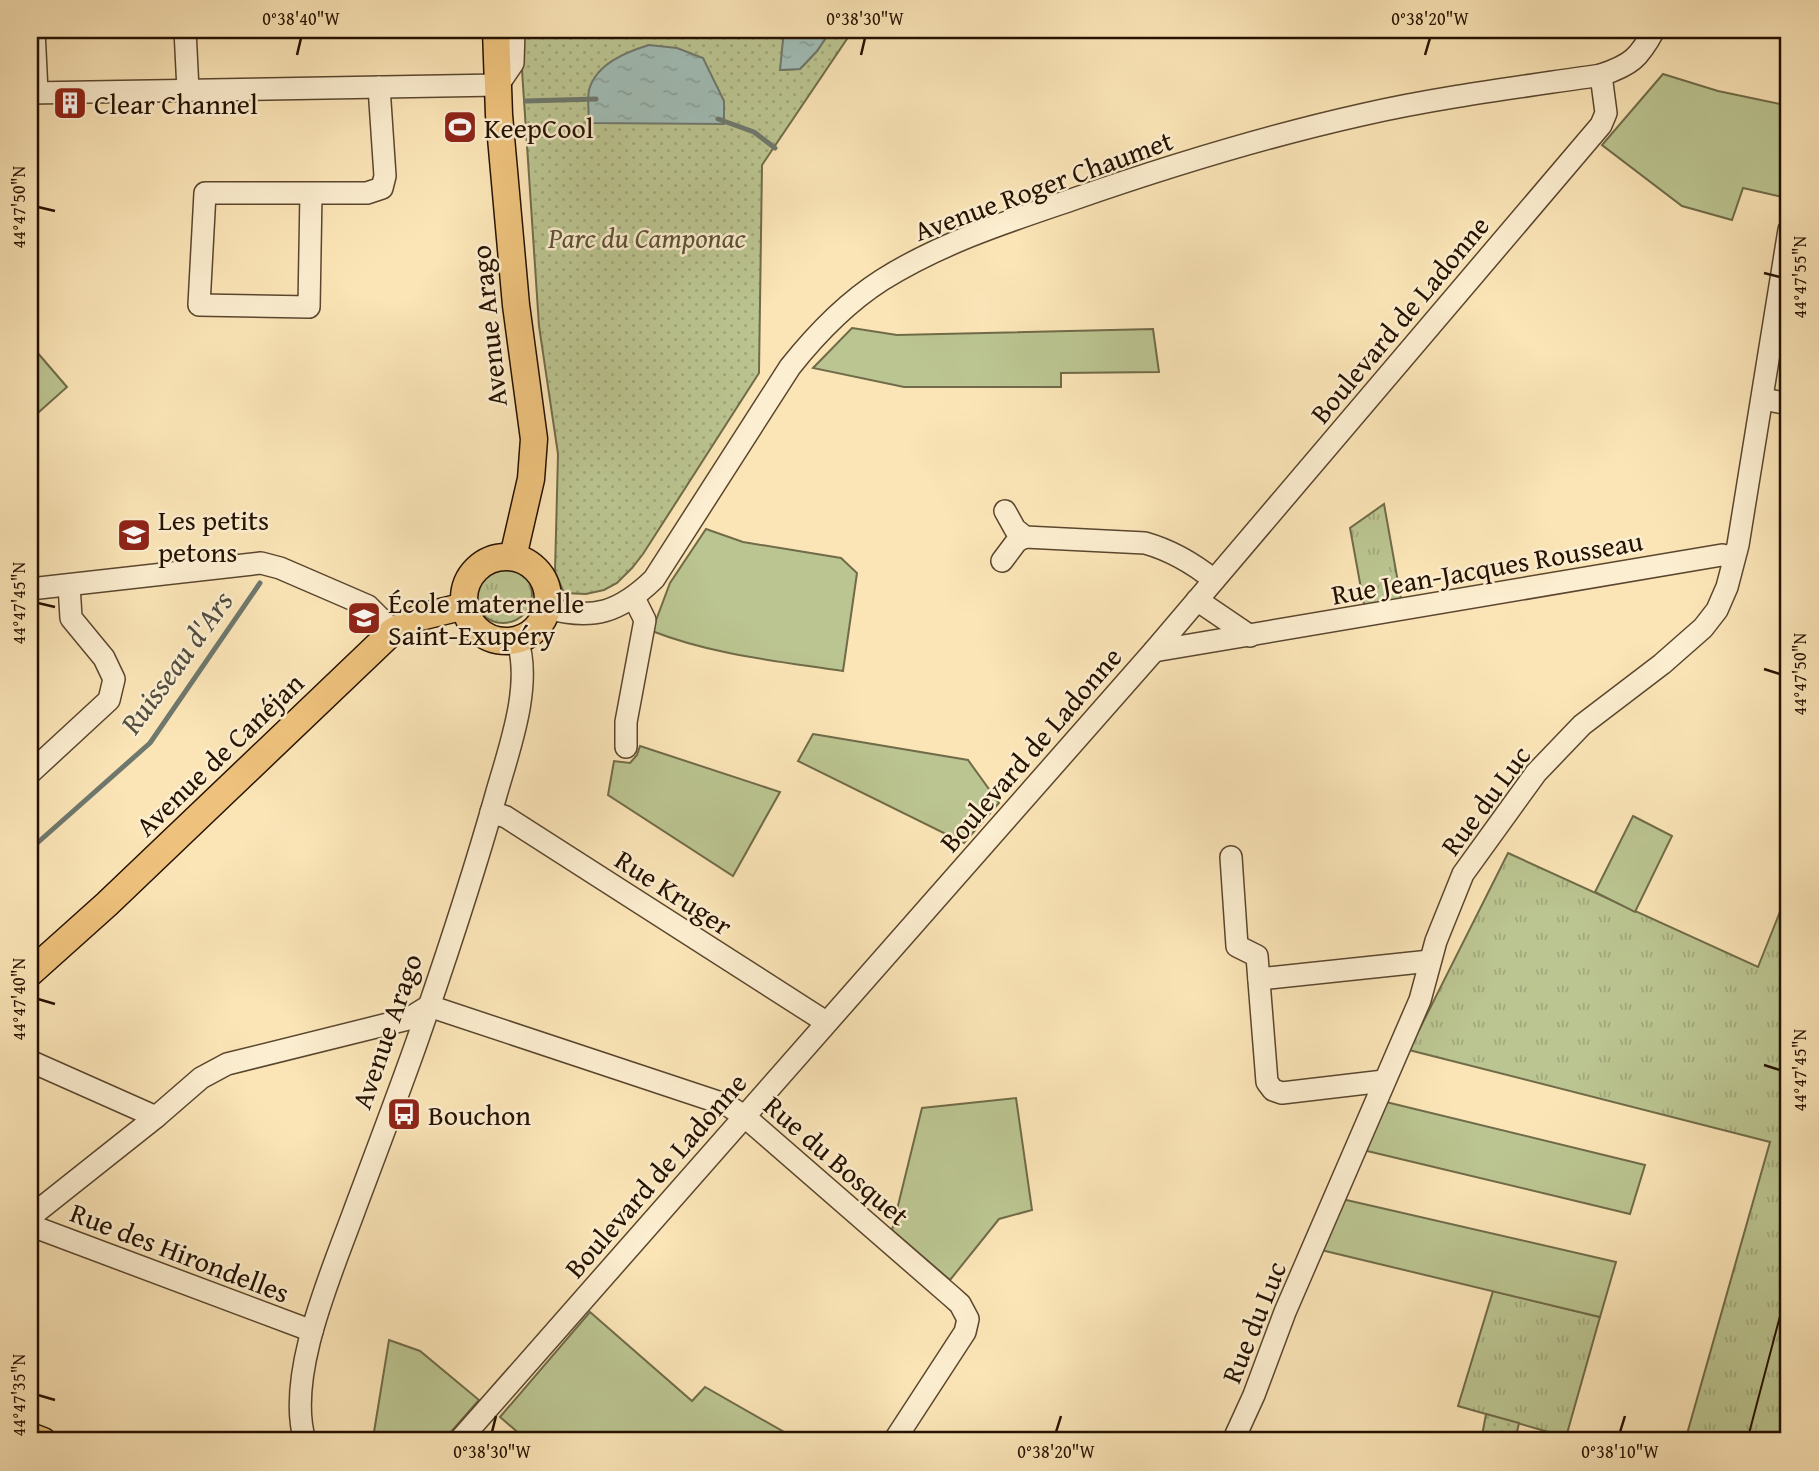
<svg xmlns="http://www.w3.org/2000/svg" width="1819" height="1471" font-family="'Gentium Book Plus',serif">
	<style>
		.grass { fill: url(#grass-tufts); stroke: #706b48; stroke-width: 2 }
		.park { fill: url(#park-dots); stroke: #706b48; stroke-width: 2 }
		.garden { fill: #bbc591; stroke: #706b48; stroke-width: 2 }
		.water { fill: url(#water-ripples); stroke: #6f786d; stroke-width: 2 }
		.lines { fill: none; stroke-linecap: round; stroke-linejoin: round }
		.stream { stroke: #6f786d; stroke-width: 5 }
		.minor-casing { stroke: #5a462e; stroke-width: 24 }
		.major-casing { stroke: #251100; stroke-width: 29 }
		.minor { stroke: #fceed0; stroke-width: 21 }
		.major { stroke: #eec27c; stroke-width: 26 }
		.tram { stroke: #251100; stroke-width: 2 }
		.ticks { fill: none; stroke: #251100; stroke-width: 2.5 }
		.labels { text-anchor: middle; dominant-baseline: central; stroke-width: 5; stroke-linejoin: round; paint-order: stroke }
		.poi-label { font-size: 28px; fill: #251100; stroke: #fceed0; text-anchor: start }
		.street-label { font-size: 28px; fill: #251100; stroke: #fceed0 }
		.park-label { font-size: 28px; font-style: italic; fill: #5a5033; stroke: #fceed0 }
		.water-label { font-size: 30px; font-style: italic; fill: #504d40; stroke: #fceed0 }
		.neatline { fill: none; stroke: #251100; stroke-width: 2.5 }
		.ticks-label { font-size: 18px; text-anchor: middle; fill: #251100 }
	</style>
	<defs>
		<pattern id="grass-tufts" width="24" height="20" patternUnits="userSpaceOnUse" patternTransform="scale(1.75)"><rect width="24" height="20" fill="#bbc591"/><path d="M3 7l-1-3M5 7V3M7 7l1-3M15 17l-1-3M17 17v-4M19 17l1-3" fill="none" stroke="#a1a87b"/></pattern>
		<pattern id="park-dots" width="8" height="8" patternUnits="userSpaceOnUse" patternTransform="scale(1.75)"><rect width="8" height="8" fill="#bbc591"/><path d="M2 2h.1M6 6h.1" fill="none" stroke="#a1a87b" stroke-width="1.8" stroke-linecap="round"/></pattern>
		<pattern id="water-ripples" width="26" height="14" patternUnits="userSpaceOnUse" patternTransform="scale(1.75)"><rect width="26" height="14" fill="#a0bdb6"/><path d="M2 4q2-2 4 0t4 0M15 11q2-2 4 0t4 0" fill="none" stroke="#8aa19b"/></pattern>
	</defs>
	<rect width="100%" height="100%" fill="#fbe5b7"/>
	<filter id="stains"><feTurbulence type="fractalNoise" baseFrequency=".00286" numOctaves="4"/><feColorMatrix values="0 0 0 0 .2 0 0 0 0 .09 0 0 0 0 .02 0 0 0 .5 -.17"/></filter>
	<radialGradient id="worn" r=".72"><stop offset=".6" stop-color="#630" stop-opacity="0"/><stop offset="1" stop-color="#630" stop-opacity=".3"/></radialGradient>
	<g class="grass">
		<path d="M1384,504L1401,599L1364,605L1350,528Z"/>
		<circle cx="503" cy="594" r="29"/>
		<path d="M1508,853L1758,967L1789,889V1441H1685L1770,1142L1409,1050Z"/>
		<path d="M1493,1291L1600,1317L1566,1437L1458,1406Z"/>
	</g>
	<g class="park">
		<path d="M521,30H784L781,70L800,69L817,51L831,30H853L762,165L759,373L643,554L632,568L617,583L604,590L586,594L564,593L555,572L558,454L539,326L521,55Z"/>
		<path d="M1486,1414L1519,1423L1515,1441H1481Z"/>
	</g>
	<g class="garden">
		<path d="M1663,74L1718,91L1789,106V150L1782,197L1743,188L1732,220L1682,206L1602,145Z"/>
		<path d="M852,328L897,335L1153,329L1159,372L1061,373V387H904L813,368Z"/>
		<path d="M30,344L67,387L30,420Z"/>
		<path d="M706,529L743,542L841,558L857,573L843,671C778,661 713,655 652,631L670,583Z"/>
		<path d="M813,734L968,760L999,803L964,843L798,761Z"/>
		<path d="M640,746L780,792L733,876L608,795L614,761L630,763L637,755Z"/>
		<path d="M1633,816L1672,836L1635,912L1595,892Z"/>
		<path d="M1016,1098L1032,1210L999,1219L950,1280L892,1230L922,1108Z"/>
		<path d="M1386,1102L1645,1165L1630,1214L1363,1150Z"/>
		<path d="M1342,1199L1616,1262L1600,1317L1321,1250Z"/>
		<path d="M590,1312L692,1401L705,1387L800,1441H528L500,1417Z"/>
		<path d="M389,1340L420,1351L479,1400L443,1441H389L379,1432H374Z"/>
	</g>
	<g class="water">
		<path d="M784,30H831L817,51L800,69L780,70Z"/>
		<path d="M649,45L677,48L703,58L724,101V124L589,123C589,113 587,99 589,90C596,64 626,52 649,45Z"/>
	</g>
	<g class="lines">
		<g class="stream">
			<path d="M526,101L596,99"/>
			<path d="M718,119L754,132L775,148"/>
			<path d="M30,846L35,845L150,743L260,583"/>
		</g>
		<g class="minor-casing">
			<g id="minor">
				<path d="M34,30L37,92"/>
				<path d="M185,30L188,90"/>
				<path d="M30,93L498,85L513,63L514,30"/>
				<path d="M311,193L309,307L199,305L205,193H367L382,188L385,176L379,87"/>
				<path d="M1763,399L1789,404"/>
				<path d="M1005,511L1015,529L1025,537L1145,543C1170,550 1194,564 1214,580"/>
				<path d="M1002,561L1017,541L1025,537"/>
				<path d="M30,589L261,563L280,568L368,606L393,631"/>
				<path d="M1197,600L1250,636"/>
				<path d="M547,608C593,621 620,612 654,579L790,367C817,333 846,303 882,280C941,243 1006,222 1071,200C1166,167 1263,137 1361,115C1440,97 1521,87 1601,75C1631,65 1639,58 1654,30"/>
				<path d="M1154,651L1722,555L1734,558"/>
				<path d="M626,747V722L645,620L634,598"/>
				<path d="M30,773L109,700L114,679L104,658L71,618L69,585"/>
				<path d="M491,812L506,817L826,1022"/>
				<path d="M1231,857L1237,946L1257,956L1267,1082L1273,1090L1282,1093L1384,1081"/>
				<path d="M1259,979L1430,961"/>
				<path d="M30,1061L156,1117L201,1078L227,1064L408,1019L429,1006L727,1105L744,1116L951,1296L960,1304L968,1319L965,1332L894,1441"/>
				<path d="M30,1217L156,1117"/>
				<path d="M30,1222L40,1229L312,1331"/>
				<path d="M305,1441C285,1375 333,1270 356,1206C376,1153 396,1100 415,1047C444,964 472,880 496,795C509,749 533,685 517,639"/>
				<path d="M459,1441L1154,651L1601,125L1606,113L1601,75"/>
				<path d="M1233,1441L1254,1395L1285,1312L1420,1000L1436,941L1463,874L1536,773L1582,725L1662,664L1703,628L1717,610L1727,587L1738,545L1789,230"/>
			</g>
		</g>
		<g class="major-casing">
			<g id="major">
				<path d="M496,30L499,115L516,305L534,439L531,479L513,557"/>
				<circle cx="506" cy="599" r="42"/>
				<path d="M30,973L107,904L393,631L420,617L465,606"/>
				<path d="M30,1436L43,1441"/>
			</g>
		</g>
		<use href="#minor" class="minor"/>
		<use href="#major" class="major"/>
		<path class="tram" d="M1747,1441L1789,1282"/>
	</g>
	<path class="ticks" d="M297,55L301,38M861,55L865,38M1425,55L1430,38M38,207L55,211M1764,273L1780,277M38,603L55,607M1764,669L1780,674M38,999L55,1004M1764,1065L1780,1070M38,1395L55,1400M492,1432L496,1416M1056,1432L1061,1416M1620,1432L1625,1416"/>
	<defs>
		<g id="building-square" transform="scale(1.75)"><rect x="-9" y="-9" width="18" height="18" rx="4" fill="#8f2418" stroke="#fceed0"/><path d="M-4-6H4V6H1V3H-1V6H-4ZM-2.5-4.3h1.7v1.8h-1.7ZM.8-4.3h1.7v1.8H.8ZM-2.5-1h1.7V.8h-1.7ZM.8-1h1.7V.8H.8Z" fill="#fff"/></g>
		<g id="stadium-square" transform="scale(1.75)"><rect x="-9" y="-9" width="18" height="18" rx="4" fill="#8f2418" stroke="#fceed0"/><path d="M0-5a6.5 5 0 1 0 0 10a6.5 5 0 1 0 0-10ZM-3.5-1.8h7v3.6h-7Z" fill="#fff"/></g>
		<g id="school-square" transform="scale(1.75)"><rect x="-9" y="-9" width="18" height="18" rx="4" fill="#8f2418" stroke="#fceed0"/><path d="M0-5L7-2L0 1L-7-2ZM-4 1L0 2.5L4 1V4Q0 6-4 4Z" fill="#fff"/></g>
		<g id="bus-square" transform="scale(1.75)"><rect x="-9" y="-9" width="18" height="18" rx="4" fill="#8f2418" stroke="#fceed0"/><path d="M-5-6H5V4H4V6H2V4H-2V6H-4V4H-5ZM-3.5-4V0h7V-4ZM-3.5 1.2v1.5H-2V1.2ZM2 1.2v1.5H3.5V1.2Z" fill="#fff"/></g>
	</defs>
	<g fill-rule="evenodd">
		<use href="#building-square" x="70" y="103"/>
		<use href="#stadium-square" x="460" y="127"/>
		<use href="#school-square" x="134" y="535"/>
		<use href="#school-square" x="364" y="618"/>
		<use href="#bus-square" x="404" y="1114"/>
	</g>
	<g class="labels">
		<g class="poi-label">
			<text x="94" y="103">Clear Channel</text>
			<text x="484" y="127">KeepCool</text>
			<text x="158" y="519">Les petits<tspan x="158" dy="32">petons</tspan></text>
			<text x="388" y="602">École maternelle<tspan x="388" dy="32">Saint-Exupéry</tspan></text>
			<text x="428" y="1114">Bouchon</text>
		</g>
		<g class="street-label">
			<text transform="translate(1043 185) rotate(-20)">Avenue Roger Chaumet</text>
			<text transform="translate(1399 319) rotate(-50)">Boulevard de Ladonne</text>
			<text transform="translate(488 326) rotate(-96)">Avenue Arago</text>
			<text transform="translate(1487 567) rotate(-10)">Rue Jean-Jacques Rousseau</text>
			<text transform="translate(1030 749) rotate(-49)">Boulevard de Ladonne</text>
			<text transform="translate(219 754) rotate(-44)">Avenue de Canéjan</text>
			<text transform="translate(1485 800) rotate(-53)">Rue du Luc</text>
			<text transform="translate(674 892) rotate(33)">Rue Kruger</text>
			<text transform="translate(386 1031) rotate(-71)">Avenue Arago</text>
			<text transform="translate(837 1160) rotate(41)">Rue du Bosquet</text>
			<text transform="translate(655 1175) rotate(-49)">Boulevard de Ladonne</text>
			<text transform="translate(180 1252) rotate(21)">Rue des Hirondelles</text>
			<text transform="translate(1253 1322) rotate(-68)">Rue du Luc</text>
		</g>
		<g class="park-label">
			<text x="647" y="237">Parc du Camponac</text>
		</g>
		<g class="water-label">
			<text transform="translate(176 662) rotate(-54)">Ruisseau d'Ars</text>
		</g>
	</g>
	<rect width="1819" height="1471" fill="none" stroke="#fbe5b7" stroke-width="77"/>
	<rect x="38" y="38" width="1742" height="1394" class="neatline"/>
	<g class="ticks-label">
		<text x="301" y="25">0°38'40"W</text>
		<text x="865" y="25">0°38'30"W</text>
		<text x="1430" y="25">0°38'20"W</text>
		<text transform="translate(19 207) rotate(-90)" y="6">44°47'50"N</text>
		<text transform="translate(1800 277) rotate(-90)" y="6">44°47'55"N</text>
		<text transform="translate(19 603) rotate(-90)" y="6">44°47'45"N</text>
		<text transform="translate(1800 674) rotate(-90)" y="6">44°47'50"N</text>
		<text transform="translate(19 999) rotate(-90)" y="6">44°47'40"N</text>
		<text transform="translate(1800 1070) rotate(-90)" y="6">44°47'45"N</text>
		<text transform="translate(19 1395) rotate(-90)" y="6">44°47'35"N</text>
		<text x="492" y="1458">0°38'30"W</text>
		<text x="1056" y="1458">0°38'20"W</text>
		<text x="1620" y="1458">0°38'10"W</text>
	</g>
	<rect width="100%" height="100%" filter="url(#stains)"/>
	<rect width="100%" height="100%" fill="url(#worn)"/>
</svg>
